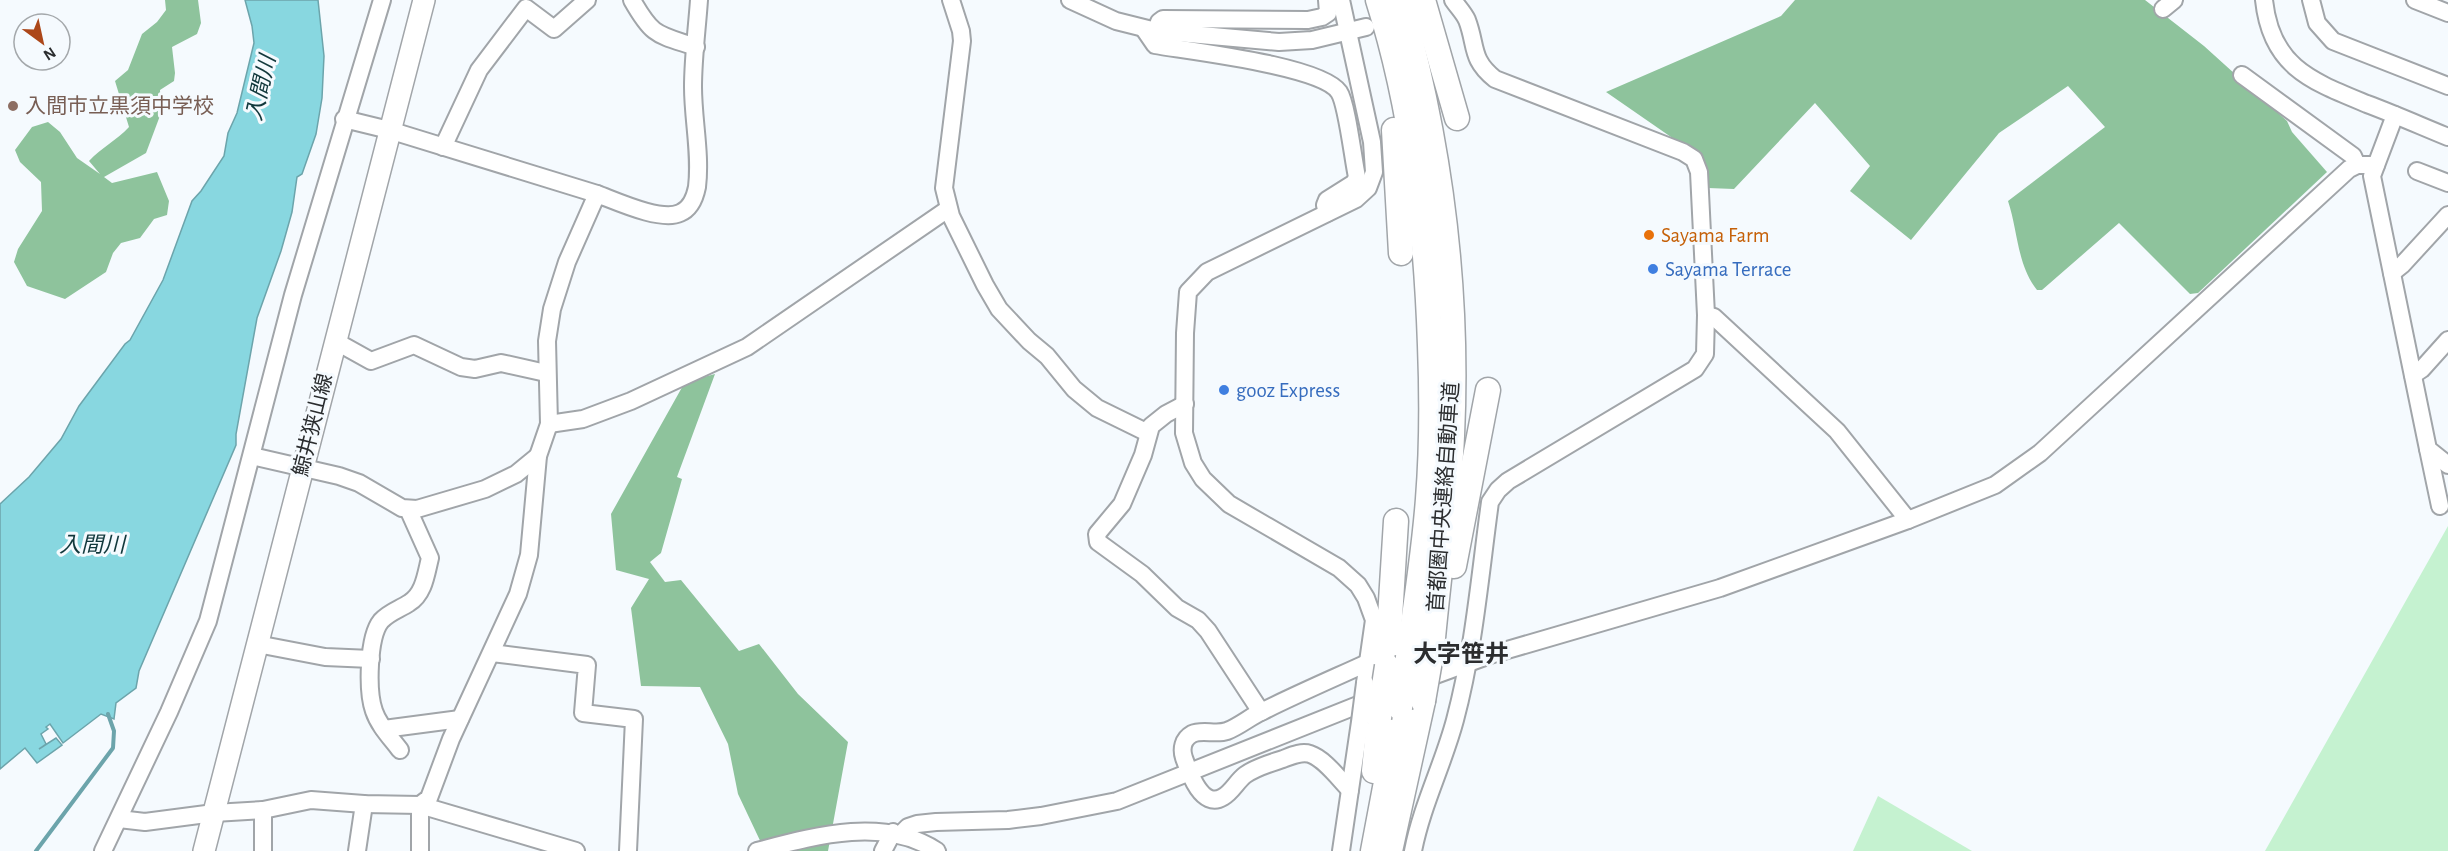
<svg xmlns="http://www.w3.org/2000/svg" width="2448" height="851" font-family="'Alegreya Sans','Noto Sans JP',sans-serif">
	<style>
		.green { fill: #c5f2d0 }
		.forest { fill: #8ec39c }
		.water { fill: #88d7e0; stroke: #6ca4ab; stroke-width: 1.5 }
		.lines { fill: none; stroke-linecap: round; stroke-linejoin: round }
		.stream { stroke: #6ca4ab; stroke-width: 4 }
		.minor-casing { stroke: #a1a5a9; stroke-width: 20 }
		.major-casing { stroke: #a1a5a9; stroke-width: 24 }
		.highway-casing { stroke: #a1a5a9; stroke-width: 27 }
		.minor { stroke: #fff; stroke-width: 16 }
		.major { stroke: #fff; stroke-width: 21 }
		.highway { stroke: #fff; stroke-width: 24 }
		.minor-bridge-casing { stroke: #a1a5a9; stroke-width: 20; stroke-linecap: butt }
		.highway-bridge-casing { stroke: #a1a5a9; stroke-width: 27; stroke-linecap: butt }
		.minor-bridge { stroke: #fff; stroke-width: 16 }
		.highway-bridge { stroke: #fff; stroke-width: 24 }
		.education-dot { fill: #8d6e63; stroke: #f5fafe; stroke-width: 2 }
		.food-dot { fill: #e8710a; stroke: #f5fafe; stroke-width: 2 }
		.shop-dot { fill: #3f7fe0; stroke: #f5fafe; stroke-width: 2 }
		.labels { text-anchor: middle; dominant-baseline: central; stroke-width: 6; stroke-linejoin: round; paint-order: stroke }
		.education-label { font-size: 21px; fill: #785e54; stroke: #f5fafe; text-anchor: start }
		.food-label { font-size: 21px; fill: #c56008; stroke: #f5fafe; text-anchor: start }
		.shop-label { font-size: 21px; fill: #366cbe; stroke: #f5fafe; text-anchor: start }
		.street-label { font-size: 21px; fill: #2b2d2f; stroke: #f5fafe }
		.water-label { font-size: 22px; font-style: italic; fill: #11383c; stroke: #f5fafe }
		.quarter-label { font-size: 24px; font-weight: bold; fill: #2b2d2f; stroke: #f5fafe }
	</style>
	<rect width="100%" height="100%" fill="#f5fafe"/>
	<g class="green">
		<path d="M2448,526V851H2265Z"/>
		<path d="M1878,796L1972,851H1853Z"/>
	</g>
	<g class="forest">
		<path d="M165,0H198L201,23L197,34L172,47L175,73L174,81L160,90L161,113L146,153L104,177L112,183L157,172L169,201L167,215L154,219L140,238L121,243L113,253L106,272L65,299L27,286L14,262L18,249L42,211L41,182L20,162L15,150L32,127L48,122L60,132L77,158L100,174L89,161C101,148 117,140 129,127L115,81L128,70L142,34L157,22L166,10Z"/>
		<path d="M1795,0H2145L2204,46L2287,121L2292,132L2327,172L2198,293L2190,294L2119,223L2042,290H2037C2017,265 2018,231 2008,201L2105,127L2068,86L1999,133L1911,240L1850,191L1870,166L1815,103L1734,189L1708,188L1697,155L1606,92L1781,16Z"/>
		<path d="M715,374L677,477L682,479L661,553L650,562L665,582L681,580L739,651L759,644L798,694L848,742L828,851H765L738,794L728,744L700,687L641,686L631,608L649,579L616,570L611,514L685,382Z"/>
	</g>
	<path class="water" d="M245,0H318L324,56L322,98L316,134L302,174L297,177L292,212L281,251L257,318L236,434V445L139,671L136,688L116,703L114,719L101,714L63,743L50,724L46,727L48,729L41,734L46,744L39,749L56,738L62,745L37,763L25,748L0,769V504L29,477L61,439L79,406L125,344L130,340L163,280L192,201L201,191L224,156L228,133L237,113L254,43L252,26Z"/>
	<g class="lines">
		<path class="stream" d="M36,851L113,748L114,731L108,714"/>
		<g class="minor-casing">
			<g id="minor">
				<path d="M632,0C653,37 657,34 696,47"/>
				<path d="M951,0L961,31L962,41L944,188L951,216L985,285L999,309L1029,341L1047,356L1074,389L1097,408L1148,433"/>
				<path d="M1070,0L1116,21L1156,31L1279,42L1312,40L1366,27"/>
				<path d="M1341,0L1372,142L1374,172L1368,188L1356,199L1207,272L1188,292L1185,333L1184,433L1193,463L1203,479L1229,504L1339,568L1358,585L1366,598L1374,620L1365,683"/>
				<path d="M2264,0C2271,67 2311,81 2367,104C2394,114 2421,126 2448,137"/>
				<path d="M2311,0L2317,23L2333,41L2448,86"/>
				<path d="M2415,0L2448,13"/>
				<path d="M2163,9L2174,0"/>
				<path d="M1144,29L1155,45C1190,51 1322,66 1339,92C1347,104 1353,159 1357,177L1354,183L1327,200L1325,205L1327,213"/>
				<path d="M1156,31L1159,22L1163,19L1308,20L1322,17L1328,13L1327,0"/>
				<path d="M2242,75L2353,156L2357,165"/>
				<path d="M2395,115L2372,176L2428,449L2448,465"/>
				<path d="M344,119L389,130L597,194"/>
				<path d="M443,147L479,70L526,8L554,29L587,0"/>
				<path d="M2417,171L2448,183"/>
				<path d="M2392,273L2402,265L2448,215"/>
				<path d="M1706,315L1714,317L1837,431L1908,520"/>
				<path d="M335,341L371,361L414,345L461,367L475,369L501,363L546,373"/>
				<path d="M2413,375L2422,369L2448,340"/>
				<path d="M1185,404L1166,414L1151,426L1143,455L1122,504L1097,534L1098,542L1142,574L1177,608L1198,620L1208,631L1261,712"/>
				<path d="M549,424L583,419L631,401L747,347L948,209"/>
				<path d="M2428,449L2440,506"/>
				<path d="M252,456L339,476L359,483L402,508L417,509L485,489L516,474L538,456"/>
				<path d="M257,644L325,657L371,659"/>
				<path d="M492,653L587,665L583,713L634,719L628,851"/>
				<path d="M1419,681L1490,655L1720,588L1908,520L1995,485L2040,453L2349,169L2357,165H2376"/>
				<path d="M384,729L460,719"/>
				<path d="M400,750C391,738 379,726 374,711C367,691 368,637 381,621C389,612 400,609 409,603C424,594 426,574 430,558L408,509"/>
				<path d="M1350,790C1339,779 1325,759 1310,754C1301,751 1291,756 1283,759C1271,763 1256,767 1245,775C1237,781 1232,792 1223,797C1202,810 1189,772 1184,758C1181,749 1183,739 1192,734C1202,729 1216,735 1227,731C1240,726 1251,716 1263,711C1297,694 1332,679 1367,663"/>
				<path d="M420,805L429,798L451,739L518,594L529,555L538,456L549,424L547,341L552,309L567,262L597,194C616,201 661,222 680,213C690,209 695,197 697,187C701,154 693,120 693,87C693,58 697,29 699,0"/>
				<path d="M420,805V851"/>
				<path d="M263,810V851"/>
				<path d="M119,819L145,822L214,813L263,810L311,800L364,804L420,805L576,851"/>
				<path d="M900,835L908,827L917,824L936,822L1008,820L1041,816L1117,801L1373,699"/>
				<path d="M103,851L169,712L208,621L293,295L382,0"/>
				<path d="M357,851L364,804"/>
				<path d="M757,851C814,836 884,816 937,851"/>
				<path d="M883,851L893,832"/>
				<path d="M1341,851L1360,722"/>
				<path d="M1413,851C1422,805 1443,765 1455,720C1474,649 1480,575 1490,502L1498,490L1508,481L1695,369L1705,354L1706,315L1699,172L1694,159L1683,152L1495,79C1470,59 1477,46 1467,20C1464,13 1457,6 1453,0"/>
			</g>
		</g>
		<g class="major-casing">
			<path id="major" d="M204,851L424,0"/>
		</g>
		<g class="highway-casing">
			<g id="highway">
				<path d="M1378,0C1413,111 1426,228 1430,345C1432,396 1432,448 1428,499C1424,552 1416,604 1408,657"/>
				<path d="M1400,0C1440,142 1459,288 1452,436C1449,508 1438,578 1432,649"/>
				<path d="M1423,0L1457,118"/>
				<path d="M1394,130L1401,253"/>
				<path d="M1454,566L1488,390"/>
				<path d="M1387,666L1396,521"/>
				<path d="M1374,771L1379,718"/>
				<path d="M1373,851L1400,708"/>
				<path d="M1390,851L1423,701"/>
			</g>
		</g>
		<use href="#minor" class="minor"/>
		<use href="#major" class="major"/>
		<use href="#highway" class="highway"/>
		<g class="minor-bridge-casing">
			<path id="minor-bridge" d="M1360,722L1365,683"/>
		</g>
		<g class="highway-bridge-casing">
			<g id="highway-bridge">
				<path d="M1423,701L1432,649"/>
				<path d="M1400,708L1408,657"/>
				<path d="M1379,718L1387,666"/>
			</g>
		</g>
		<use href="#minor-bridge" class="minor-bridge"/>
		<use href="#highway-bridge" class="highway-bridge"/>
	</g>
	<circle class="education-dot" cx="13" cy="106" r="6"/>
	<circle class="food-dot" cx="1649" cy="235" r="6"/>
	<g class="shop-dot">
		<circle cx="1653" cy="269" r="6"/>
		<circle cx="1224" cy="390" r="6"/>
	</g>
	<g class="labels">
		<g class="education-label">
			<text x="25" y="106">入間市立黒須中学校</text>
		</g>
		<g class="food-label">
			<text x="1661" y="235">Sayama Farm</text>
		</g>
		<g class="shop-label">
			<text x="1665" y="269">Sayama Terrace</text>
			<text x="1236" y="390">gooz Express</text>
		</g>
		<g class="street-label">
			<text transform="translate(313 425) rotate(-76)">鯨井狭山線</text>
			<text transform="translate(1444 497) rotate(-86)">首都圏中央連絡自動車道</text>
		</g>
		<g class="water-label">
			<text transform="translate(261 88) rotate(-77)">入間川</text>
			<text x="92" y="545">入間川</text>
		</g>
		<g class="quarter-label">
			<text x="1461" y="655">大字笹井</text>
		</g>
	</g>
	<g transform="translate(42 42) rotate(147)"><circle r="28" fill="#f5fafe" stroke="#a4a8ab" stroke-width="1.5"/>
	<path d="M0-4.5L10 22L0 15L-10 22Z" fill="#ac4719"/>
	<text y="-9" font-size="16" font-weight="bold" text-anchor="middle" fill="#2b2d2f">N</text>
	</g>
</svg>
